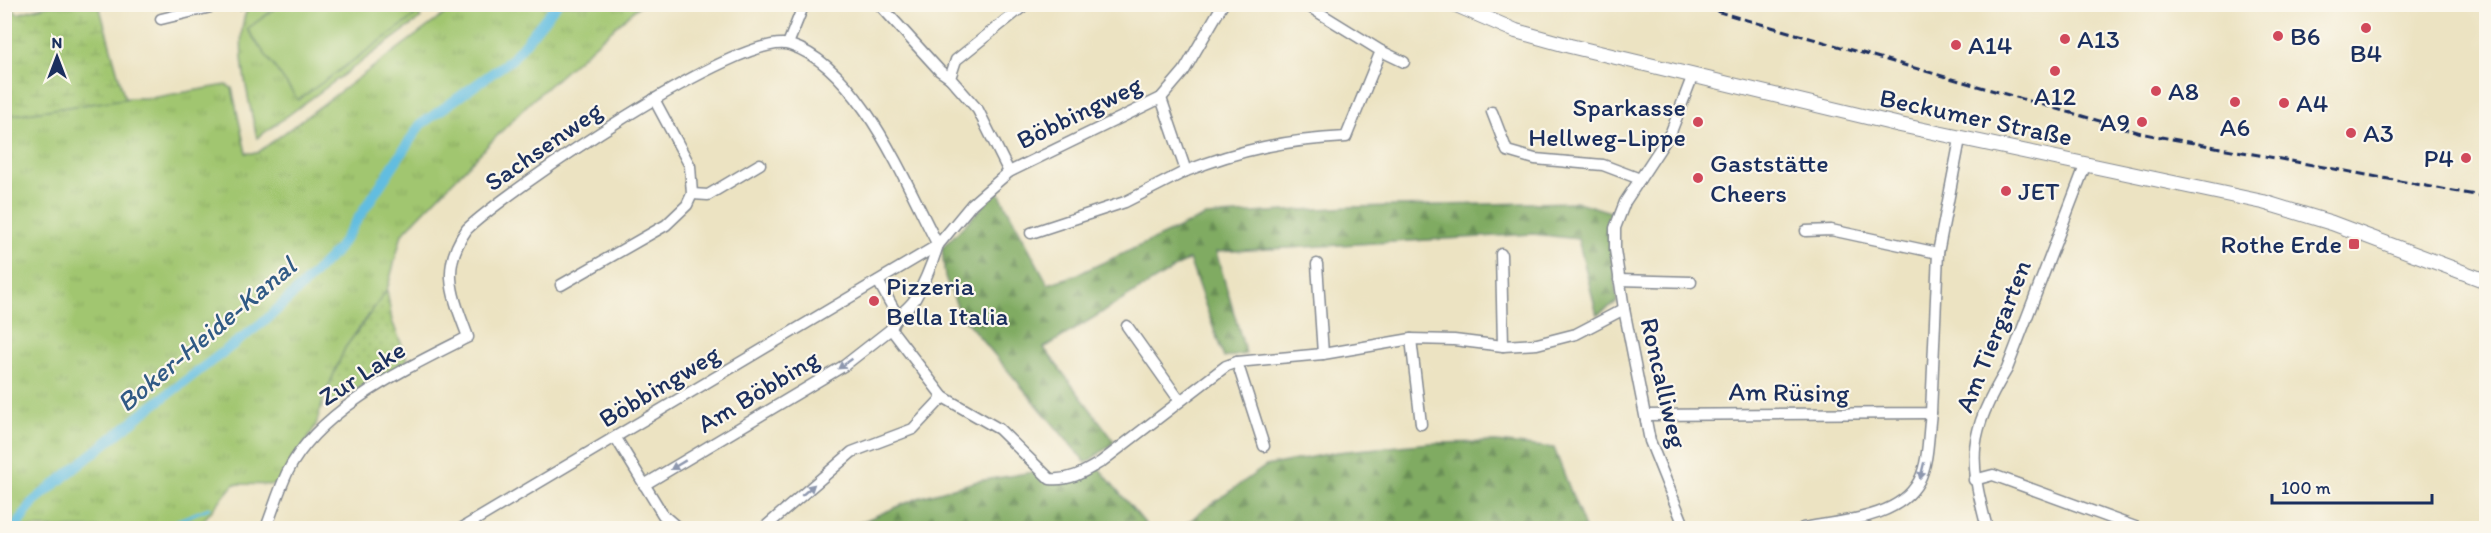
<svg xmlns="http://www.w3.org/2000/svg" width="2491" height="533" font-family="Itim,sans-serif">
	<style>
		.grass { fill: url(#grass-tufts); stroke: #5e7a67; stroke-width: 1.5 }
		.forest { fill: url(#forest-firs); stroke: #4e6d60; stroke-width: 1.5 }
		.wetland { fill: url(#wetland-marsh); stroke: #5e7a67; stroke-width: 1.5 }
		.park { fill: url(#park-dots); stroke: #5e7a67; stroke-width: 1.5 }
		.garden { fill: #a1c670; stroke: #5e7a67; stroke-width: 1.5 }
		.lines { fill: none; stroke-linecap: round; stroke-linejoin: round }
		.stream { stroke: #62bde0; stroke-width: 3 }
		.canal { stroke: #62bde0; stroke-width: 10 }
		.minor-casing { stroke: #848990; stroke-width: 13 }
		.major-casing { stroke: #848990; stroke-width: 16 }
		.minor { stroke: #fff; stroke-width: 10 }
		.major { stroke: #fff; stroke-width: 14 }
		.rail { stroke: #1b2f5e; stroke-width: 3; stroke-dasharray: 9 4.5; stroke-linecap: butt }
		.oneway { fill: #8d97ae }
		.poi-dot { fill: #d1495b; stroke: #fbf7ec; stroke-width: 2 }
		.labels { text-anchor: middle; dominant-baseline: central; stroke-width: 4.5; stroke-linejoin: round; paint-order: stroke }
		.poi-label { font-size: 26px; fill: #1b2f5e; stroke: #fbf7ec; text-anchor: start }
		.street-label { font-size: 26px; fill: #1b2f5e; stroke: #fbf7ec }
		.water-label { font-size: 27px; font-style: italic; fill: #305a85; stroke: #fbf7ec }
	</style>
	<defs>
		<pattern id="grass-tufts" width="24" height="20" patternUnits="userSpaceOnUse" patternTransform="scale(1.5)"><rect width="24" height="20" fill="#a1c670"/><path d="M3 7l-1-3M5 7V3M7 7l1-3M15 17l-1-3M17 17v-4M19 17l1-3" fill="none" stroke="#8aaa63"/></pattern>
		<pattern id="forest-firs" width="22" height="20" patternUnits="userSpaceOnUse" patternTransform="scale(1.5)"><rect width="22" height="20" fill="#80ab62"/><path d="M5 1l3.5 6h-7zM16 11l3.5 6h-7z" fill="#688c54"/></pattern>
		<pattern id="wetland-marsh" width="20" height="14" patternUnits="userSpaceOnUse" patternTransform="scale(1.5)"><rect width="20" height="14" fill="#a1c670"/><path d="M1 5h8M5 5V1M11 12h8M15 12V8" fill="none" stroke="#8aaa63"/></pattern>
		<pattern id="park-dots" width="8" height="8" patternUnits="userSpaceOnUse" patternTransform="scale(1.5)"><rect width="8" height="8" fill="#a1c670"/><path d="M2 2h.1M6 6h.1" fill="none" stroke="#8aaa63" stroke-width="1.8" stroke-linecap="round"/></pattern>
	</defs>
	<rect width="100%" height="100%" fill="#fbf7ec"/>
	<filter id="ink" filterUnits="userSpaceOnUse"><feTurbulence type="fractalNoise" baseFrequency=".0167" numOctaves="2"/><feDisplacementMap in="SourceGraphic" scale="12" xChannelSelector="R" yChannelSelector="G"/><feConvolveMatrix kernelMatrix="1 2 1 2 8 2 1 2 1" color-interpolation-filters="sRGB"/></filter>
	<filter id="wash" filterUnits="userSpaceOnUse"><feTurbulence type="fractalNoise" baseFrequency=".008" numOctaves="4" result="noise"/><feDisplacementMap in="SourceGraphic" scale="24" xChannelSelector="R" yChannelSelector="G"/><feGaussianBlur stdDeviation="1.35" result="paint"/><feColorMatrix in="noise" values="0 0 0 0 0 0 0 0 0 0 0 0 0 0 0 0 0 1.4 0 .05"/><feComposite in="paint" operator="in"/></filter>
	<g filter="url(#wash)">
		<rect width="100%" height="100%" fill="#ece3c2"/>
		<g class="grass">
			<path d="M250,5H414L421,18L257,138C250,105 230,33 250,5Z"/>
			<path d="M457,5H640L528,104L402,234L387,290L345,348L325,395L316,425L281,485L234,484L197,528H4L5,116L129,98H151L226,85L232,88L246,153H257Z"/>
		</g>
		<g class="forest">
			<path d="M998,191L1048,284L1076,275L1205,216L1350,207L1578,202L1614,213L1611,249L1617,302L1597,315L1578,239L1533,234L1216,252L1246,354L1224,358L1189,259L1044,348L1115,442L1086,463L961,315L945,277L942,248Z"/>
			<path d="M1496,442L1554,448L1585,528H1182L1199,513L1266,466L1337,452L1431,443Z"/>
			<path d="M1097,466L1149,528H847L918,498L978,481L1039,471L1062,481Z"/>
		</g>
		<path class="wetland" d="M4,5H11L17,14L49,5H99L125,99L5,116Z"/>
		<path class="park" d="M387,290L392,321L408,360L335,402L325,395L345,348Z"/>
		<path class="garden" d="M280,5H406L415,16L298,100L247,29Z"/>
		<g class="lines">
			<path class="stream" d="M158,528L209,508"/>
			<path class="canal" d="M15,528L34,501L147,410L267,319L306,282L338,249L420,125L512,59L557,4"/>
		</g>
	</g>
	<g filter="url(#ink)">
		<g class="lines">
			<g class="minor-casing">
				<g id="minor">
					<path d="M879,4L940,71L950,78"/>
					<path d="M161,19L215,6L240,4"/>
					<path d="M788,44L804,4"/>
					<path d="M1381,51L1404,62"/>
					<path d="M1161,98L1186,171C1242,149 1286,140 1346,137L1381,51L1305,4"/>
					<path d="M1492,112L1507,151L1535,159L1603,165L1640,179"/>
					<path d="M1009,172L978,110L950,78L956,60L1026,4"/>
					<path d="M692,194L708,195L760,164"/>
					<path d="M1806,231L1831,230L1938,253"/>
					<path d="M1031,233L1125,202L1186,171"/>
					<path d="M938,245C932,264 925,282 915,299C907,311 896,314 891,329L943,397L999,429L1050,479C1070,481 1084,472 1101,462L1226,366L1237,362L1323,354L1411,339L1454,340L1503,346L1537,344L1576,334L1624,309"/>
					<path d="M1501,254L1503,346"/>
					<path d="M1317,264L1323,354"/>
					<path d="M1619,280L1691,282"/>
					<path d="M878,281L897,315"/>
					<path d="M561,285L666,225L687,205L692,194L690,166L654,99"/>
					<path d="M1127,326L1180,401"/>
					<path d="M1411,339L1421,424"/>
					<path d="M1237,362L1264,446"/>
					<path d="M1646,415L1931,413L1938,253L1960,139"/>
					<path d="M616,438L663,515L678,528"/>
					<path d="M1974,480L1993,475L2138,528"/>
					<path d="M644,485L845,365L891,329"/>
					<path d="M266,528C273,510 279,490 287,473C318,409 407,368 468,337C453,296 439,269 467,229C507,191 742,29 790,45C860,67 906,185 938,245"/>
					<path d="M462,528L938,245L972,204L1009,172L1161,98L1184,71L1223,4"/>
					<path d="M764,528L852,452L913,429L943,397"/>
					<path d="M1685,528L1650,441L1624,309L1615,250V228L1625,202L1671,132L1693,75"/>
					<path d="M1803,528C1840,521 1899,519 1919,481C1929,462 1928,434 1931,413"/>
					<path d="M1987,528C1968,457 1968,434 2007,369L2085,166"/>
				</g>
			</g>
			<g class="major-casing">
				<path id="major" d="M1454,4L1516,31L1570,46L1900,125L2263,202L2332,223L2486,281"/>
			</g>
			<use href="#minor" class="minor"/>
			<use href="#major" class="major"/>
			<path class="rail" d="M1691,4L2145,134L2486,197"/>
		</g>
		<defs><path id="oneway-solid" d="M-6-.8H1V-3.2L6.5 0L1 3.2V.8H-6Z" transform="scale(1.5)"/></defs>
		<g class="oneway">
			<use href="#oneway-solid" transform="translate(845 364) rotate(145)"/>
			<use href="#oneway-solid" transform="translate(678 465) rotate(149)"/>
			<use href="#oneway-solid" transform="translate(1922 471) rotate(104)"/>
			<use href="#oneway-solid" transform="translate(808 490) rotate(-41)"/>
		</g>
	</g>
	<g class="poi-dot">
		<circle cx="2366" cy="28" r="6"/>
		<circle cx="2278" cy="36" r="6"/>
		<circle cx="2065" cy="39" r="6"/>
		<circle cx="1956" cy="45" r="6"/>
		<circle cx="2055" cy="71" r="6"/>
		<circle cx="2156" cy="91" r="6"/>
		<circle cx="2235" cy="102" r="6"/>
		<circle cx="2284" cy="103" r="6"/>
		<circle cx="1698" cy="122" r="6"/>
		<circle cx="2142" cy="122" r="6"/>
		<circle cx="2351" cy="133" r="6"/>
		<circle cx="2466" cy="158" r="6"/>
		<circle cx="1698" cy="178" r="6"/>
		<circle cx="2006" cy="191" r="6"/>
		<rect x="2348" y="238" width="12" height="12" rx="3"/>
		<circle cx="874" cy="301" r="6"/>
	</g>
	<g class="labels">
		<g class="poi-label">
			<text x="2290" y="36">B6</text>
			<text x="2077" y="39">A13</text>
			<text x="1968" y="45">A14</text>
			<text x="2366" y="53" text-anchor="middle">B4</text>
			<text x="2168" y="91">A8</text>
			<text x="2055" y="96" text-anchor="middle">A12</text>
			<text x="2296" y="103">A4</text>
			<text x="1686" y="107" text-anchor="end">Sparkasse<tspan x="1686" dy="30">Hellweg-Lippe</tspan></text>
			<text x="2130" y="122" text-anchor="end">A9</text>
			<text x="2235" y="127" text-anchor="middle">A6</text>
			<text x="2363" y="133">A3</text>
			<text x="2454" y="158" text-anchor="end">P4</text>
			<text x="1710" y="163">Gaststätte<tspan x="1710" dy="30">Cheers</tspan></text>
			<text x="2018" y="191">JET</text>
			<text x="2342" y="244" text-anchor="end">Rothe Erde</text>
			<text x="886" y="286">Pizzeria<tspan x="886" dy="30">Bella Italia</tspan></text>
		</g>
		<g class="street-label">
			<text transform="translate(1079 112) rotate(-26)">Böbbingweg</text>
			<text transform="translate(1976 117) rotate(12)">Beckumer Straße</text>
			<text transform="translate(543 146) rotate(-35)">Sachsenweg</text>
			<text transform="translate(1993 336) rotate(-68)">Am Tiergarten</text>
			<text transform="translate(362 373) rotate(-33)">Zur Lake</text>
			<text transform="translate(1664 383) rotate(77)">Roncalliweg</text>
			<text transform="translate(659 386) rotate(-31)">Böbbingweg</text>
			<text transform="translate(758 391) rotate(-31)">Am Böbbing</text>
			<text transform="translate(1789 392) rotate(1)">Am Rüsing</text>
		</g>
		<g class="water-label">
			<text transform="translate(206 334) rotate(-40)">Boker-Heide-Kanal</text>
		</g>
	</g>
	<rect width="2491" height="533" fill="none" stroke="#fbf7ec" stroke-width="24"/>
	<g transform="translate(57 57)" stroke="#fbf7ec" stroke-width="4.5" paint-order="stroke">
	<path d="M0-4.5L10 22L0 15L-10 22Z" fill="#1b2f5e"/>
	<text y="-9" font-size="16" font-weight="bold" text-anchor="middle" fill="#1b2f5e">N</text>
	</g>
	<path d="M2272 494v9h160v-9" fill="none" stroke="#1b2f5e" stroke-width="3"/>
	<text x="2281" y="494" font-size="18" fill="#1b2f5e" stroke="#fbf7ec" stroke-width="4.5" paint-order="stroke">100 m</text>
</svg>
